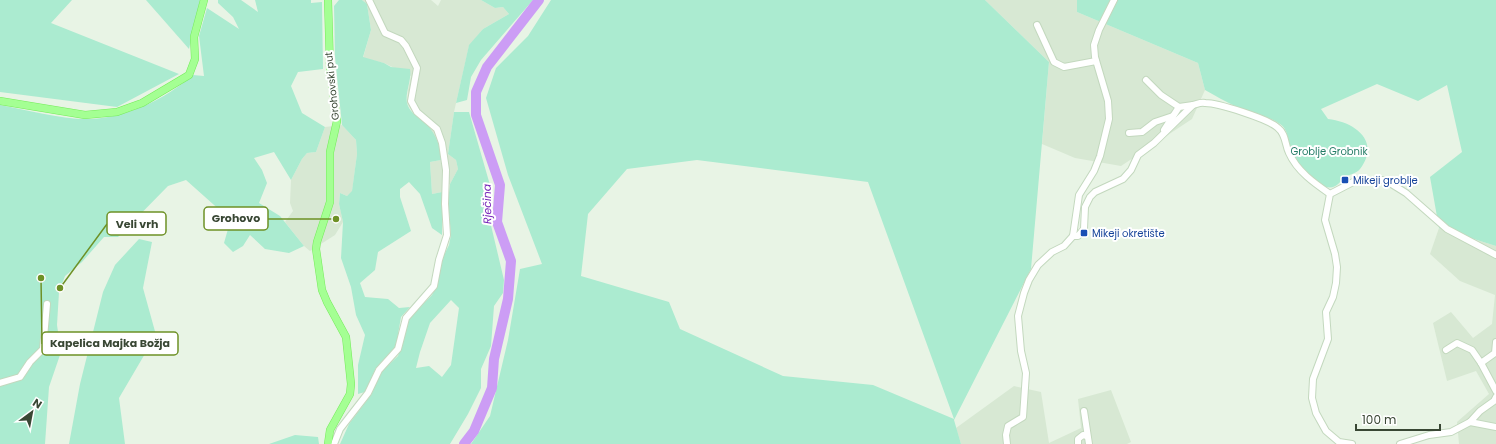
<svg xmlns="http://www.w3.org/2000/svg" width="1496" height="444" font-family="Poppins,sans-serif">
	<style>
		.residential { fill: #d7e8d3 }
		.green { fill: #abebd0; fill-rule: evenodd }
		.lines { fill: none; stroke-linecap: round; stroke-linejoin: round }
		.river { stroke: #cc9df5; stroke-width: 10 }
		.minor-casing { stroke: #c3d8be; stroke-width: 8 }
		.major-casing { stroke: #75eb5b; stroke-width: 8 }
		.minor { stroke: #fff; stroke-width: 6 }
		.major { stroke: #a4ff93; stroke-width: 7 }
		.transit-dot { fill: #1a4fb4; stroke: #fff; stroke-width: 1.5 }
		.labels { text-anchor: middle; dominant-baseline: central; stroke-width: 4; stroke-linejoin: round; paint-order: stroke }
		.street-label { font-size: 10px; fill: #394734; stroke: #fff }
		.park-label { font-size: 10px; fill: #247c66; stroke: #fff }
		.transit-label { font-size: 10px; fill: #164399; stroke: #fff; text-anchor: start }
		.water-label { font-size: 11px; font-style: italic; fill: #7726b9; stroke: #fff }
		.leader { fill: none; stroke: #6e9126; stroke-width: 1.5 }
		.callout-dot { fill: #6e9126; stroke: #fff; stroke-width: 1.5 }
		.callout { fill: #fff; stroke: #6e9126; stroke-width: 1.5 }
		.callout-label { font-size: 11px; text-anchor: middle; font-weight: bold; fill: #394734 }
	</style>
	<rect width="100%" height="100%" fill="#e8f4e5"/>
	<g class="residential">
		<path d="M362,0H431L438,6L441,0H481L495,8L503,7L509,14L483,29L469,46L454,112L448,154L456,160L458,169L450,184L442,192L432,194L430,162L441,160L421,119L414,115L407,103L408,90L411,76L384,63L363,58L371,30L367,4Z"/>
		<path d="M985,0H1077V12L1198,63L1205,90L1192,119L1121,166L1075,158L1042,144L1049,62Z"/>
		<path d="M342,125L356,140L357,154L352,192L347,196L340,193L339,204L343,222L335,235L310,251L304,246L285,222L293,211L290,203L291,180L302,159L307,153L316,152L325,127Z"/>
		<path d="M1439,228L1496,246V444H1459L1457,422L1489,394L1476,371L1447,381L1433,323L1451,312L1473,338L1492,324L1495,295L1460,281L1430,254Z"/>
		<path d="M1014,386L1041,392L1049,443L1081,428L1078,399L1111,390L1131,442L1127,444H961L956,428Z"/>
	</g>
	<g class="green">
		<path d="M0,0H72L51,23L179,74L117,107L0,92Z"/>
		<path d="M146,0H200L189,49Z"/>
		<path d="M218,0H241L258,12L255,0H311V3L322,2L323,69L298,72L291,86L302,113L325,127L316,152L307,153L302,159L291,180L274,152L254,158L262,170L267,183L259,203L280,216L304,246L289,253L265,249L250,235L243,246L233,252L224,243L228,229L223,213L186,180L168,186L118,237H104L82,262L65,276L59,292L57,325L61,352L49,387L45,444H0V105C28,110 62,120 91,119C129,117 165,99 193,75L204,76L199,36L207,8L239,29L233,17L218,3Z"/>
		<path d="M339,0H362L367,4L371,30L363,57L384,63L391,67L410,69C412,80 405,92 407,103C409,111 415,115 421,119C434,130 441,144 441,160L430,162L432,194L442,192V235L432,228L420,194L409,182L400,189V197L411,231L378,252L375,270L360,283L365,297L388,299L399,308L410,307L401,317L396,346L376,368L365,392L358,394V365L365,335L356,315L351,287L341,258L343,222L339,204L340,193L347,196L352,191L357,154L356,140L342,125L335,57L334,6Z"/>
		<path d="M481,0H533L481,60L471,77L467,100L456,103L469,45L483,29L509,14L503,7L495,8Z"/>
		<path d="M551,0H985L1049,62L1031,269L954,420L961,444H471L490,416L508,340L520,269L542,264L508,175L486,98L496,68L528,36ZM697,160L868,182L954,419L873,385L783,376L680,329L669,302L581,276L588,214L627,169Z"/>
		<path d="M1077,0H1496V246L1439,228L1430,177L1462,152L1447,85L1418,101L1377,84L1321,109L1328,119C1355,122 1381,141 1360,169C1356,174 1349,174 1344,178C1339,183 1336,189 1326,187C1315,184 1296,165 1291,154C1287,145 1290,130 1280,124C1268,116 1251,112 1237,107C1226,102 1216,96 1205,90L1198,63L1077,12Z"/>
		<path d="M454,112H469L490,185L489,217L504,280L503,293L494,306L491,346L481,369V388L468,414L450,444H340L349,424L371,395L381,372L398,356L409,319L432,295L437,285L442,259L449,245L451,235L448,201L450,184L458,169L456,160L448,154ZM451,300L459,308L451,365L442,377L429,366L416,368L420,352L430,323Z"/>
		<path d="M139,239L152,242L143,288L156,335L119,398L125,444H69L80,384L103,292L115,265Z"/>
		<path d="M295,435L318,437L319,444H269Z"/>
	</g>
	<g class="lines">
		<path class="river" d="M464,444L474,431L492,388L494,359L508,299L511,261L497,222L500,185L476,115V92L487,67L539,0"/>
		<g class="minor-casing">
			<g id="minor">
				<path d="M1037,25L1054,62L1064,67L1096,61"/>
				<path d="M1146,80L1161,95L1179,107"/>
				<path d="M1164,130L1179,107L1193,105"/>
				<path d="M1129,133L1142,132L1155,122L1173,116"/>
				<path d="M1073,236H1078L1084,229L1085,207L1090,197L1095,192L1123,179L1131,170L1138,155L1154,143L1193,105C1197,104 1201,102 1205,103C1218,103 1269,119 1278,128C1286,134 1285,145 1289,153C1297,171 1314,183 1330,194"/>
				<path d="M1496,342L1495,353L1481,363L1496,391"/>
				<path d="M1446,350L1457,343L1472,350L1481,363"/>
				<path d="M0,383L20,377L30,362L43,349L47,304"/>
				<path d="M1084,411L1089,444"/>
				<path d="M1470,422L1480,411L1494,401L1496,397"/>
				<path d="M334,444L340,429L368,393L379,370L398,349L406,318L434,286L439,260L447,235L445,204L446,170L442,143L437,129L417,112L411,101L417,68L406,46L401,40L385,33L369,0"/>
				<path d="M1007,444L1006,435L1008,426L1023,417L1026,373L1021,351L1018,316L1024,293L1029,280L1038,265L1052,252L1064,246L1073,236L1079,195L1094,171L1100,156L1109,119L1108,101L1095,57L1094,45L1099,30L1114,0"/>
				<path d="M1078,444V439L1083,435L1087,436"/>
				<path d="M1352,444L1339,442L1326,431L1316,413L1312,398L1313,379L1328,339L1326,312L1333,297L1336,283L1337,267L1335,254L1325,220L1330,194L1357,180H1385L1406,193L1447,229L1496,255"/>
				<path d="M1400,444L1429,435L1451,432L1470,422L1496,427"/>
			</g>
		</g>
		<g class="major-casing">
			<g id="major">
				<path d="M328,0L330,68L337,121L330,152V202L317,242L316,249L322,290L327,302L346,337L351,384L350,394L330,430L328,444"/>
				<path d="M0,101L85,115L117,112L142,103L189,75L195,59L194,37L204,0"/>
			</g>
		</g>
		<use href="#minor" class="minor"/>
		<use href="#major" class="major"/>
	</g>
	<g class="transit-dot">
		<rect x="1341" y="176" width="8" height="8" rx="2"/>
		<rect x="1080" y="229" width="8" height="8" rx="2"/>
	</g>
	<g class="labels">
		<g class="street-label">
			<text transform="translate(332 86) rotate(-96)">Grohovski put</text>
		</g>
		<g class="park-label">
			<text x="1329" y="151">Groblje Grobnik</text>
		</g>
		<g class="transit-label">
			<text x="1353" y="180">Mikeji groblje</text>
			<text x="1092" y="233">Mikeji okretište</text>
		</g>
		<g class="water-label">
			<text transform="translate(487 204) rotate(-91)">Rječina</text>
		</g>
	</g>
	<path class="leader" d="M336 219L268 219M60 288L107 224M41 278L42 344"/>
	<g class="callout-dot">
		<circle cx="336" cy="219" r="4"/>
		<circle cx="60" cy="288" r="4"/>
		<circle cx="41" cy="278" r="4"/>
	</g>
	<g class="callout">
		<rect x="204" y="207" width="64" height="23" rx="4"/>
		<rect x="107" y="212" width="59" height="23" rx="4"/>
		<rect x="42" y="332" width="136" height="23" rx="4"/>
	</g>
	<g class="callout-label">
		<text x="236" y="222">Grohovo</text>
		<text x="137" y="228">Veli vrh</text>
		<text x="110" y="347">Kapelica Majka Božja</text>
	</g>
	<g transform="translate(32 412) rotate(32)" stroke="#ffffff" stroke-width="3" paint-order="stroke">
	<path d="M0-3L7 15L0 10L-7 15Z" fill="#394734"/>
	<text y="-6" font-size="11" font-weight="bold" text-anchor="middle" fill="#394734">N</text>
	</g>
	<path d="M1356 424v6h84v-6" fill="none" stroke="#394734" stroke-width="2"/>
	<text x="1362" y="424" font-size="12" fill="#394734" stroke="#ffffff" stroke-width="3" paint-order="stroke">100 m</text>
</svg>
